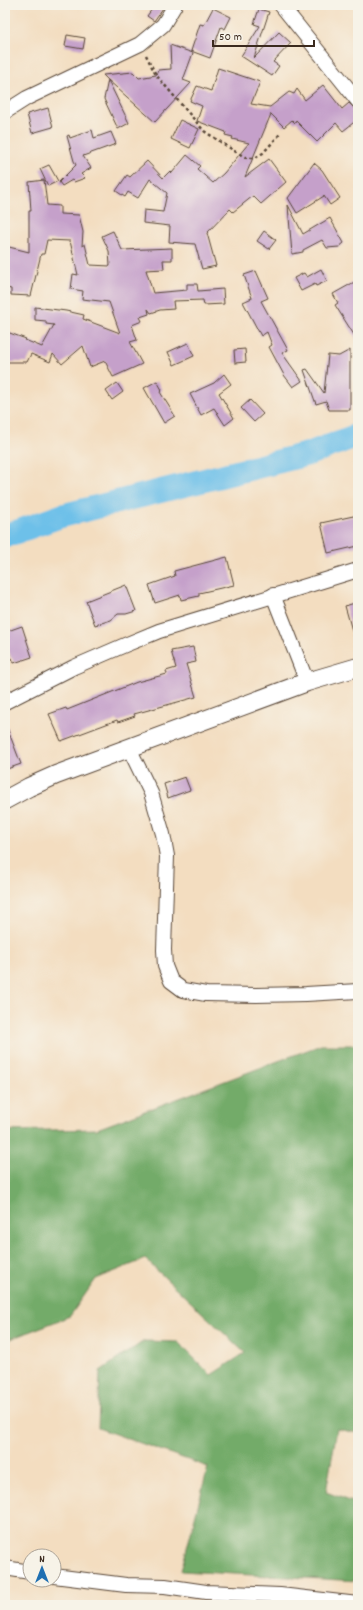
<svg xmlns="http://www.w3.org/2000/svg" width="363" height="1610" font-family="Dekko,sans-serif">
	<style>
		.forest { fill: #73ab69; stroke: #576a44 }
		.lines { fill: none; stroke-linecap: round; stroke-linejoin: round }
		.river { stroke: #6dc0e9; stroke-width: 24 }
		.building { fill: #c5a0ca }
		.minor-casing { stroke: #574536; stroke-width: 16 }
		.tertiary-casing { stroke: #574536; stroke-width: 20 }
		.path { stroke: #574536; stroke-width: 2.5; stroke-dasharray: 3 3; stroke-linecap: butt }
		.minor { stroke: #fff; stroke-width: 14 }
		.tertiary { stroke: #fff; stroke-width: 18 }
	</style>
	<rect width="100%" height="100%" fill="#f7f3e8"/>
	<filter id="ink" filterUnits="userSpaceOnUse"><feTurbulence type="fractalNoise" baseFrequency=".025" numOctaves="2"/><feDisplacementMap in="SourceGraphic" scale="8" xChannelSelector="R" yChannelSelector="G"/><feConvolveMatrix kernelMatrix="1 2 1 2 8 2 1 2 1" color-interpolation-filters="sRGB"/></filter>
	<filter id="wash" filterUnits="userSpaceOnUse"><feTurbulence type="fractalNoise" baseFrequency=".012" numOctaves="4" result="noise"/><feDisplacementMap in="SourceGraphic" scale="16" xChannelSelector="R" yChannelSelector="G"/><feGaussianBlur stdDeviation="0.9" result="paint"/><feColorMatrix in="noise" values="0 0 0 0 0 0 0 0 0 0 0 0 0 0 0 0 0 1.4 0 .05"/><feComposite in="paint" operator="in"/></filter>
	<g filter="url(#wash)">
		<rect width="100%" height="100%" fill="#f3ddc0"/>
		<path class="forest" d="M321,1045H358V1433L337,1429L326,1492L358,1504V1581L181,1571L208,1467L98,1428L100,1371L144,1341L178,1342L211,1375L245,1353L145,1259L96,1279L70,1316L5,1341V1131L97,1129Z"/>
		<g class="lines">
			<path class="river" d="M5,536L61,516L308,454L358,435"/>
		</g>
		<g id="blocks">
			<g class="building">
				<path d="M155,5H159L163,8L154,21L147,16Z"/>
				<path d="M213,8L231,17L225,29L221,27L210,58L191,51L200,24L204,25Z"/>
				<path d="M259,9L269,12L254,58L279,32L291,43L273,62L279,66L272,76L241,56L260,26L254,24Z"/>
				<path d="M67,35L85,38L83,49L65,46Z"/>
				<path d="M170,45L193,53L183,80L191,83L155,122L108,80L129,123L118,129L104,99L108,80L103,75L133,72L139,78L156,75L158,70L171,69Z"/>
				<path d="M218,68L260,82L251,104L270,107L289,92L294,94L297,89L305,100L323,85L342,109L349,103L355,109H358V119L343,131L336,123L317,142L296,121L295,123L292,120L284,127L271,114L245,177L269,159L286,182L261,204L253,196L233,212L230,209L207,233L216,266L202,269L195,244L169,242L170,226L143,223L144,210L163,212L167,193L150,179L138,198L128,192L125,197L116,191L127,175L130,177L147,161L163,178L170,171L172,173L187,155L200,166L197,169L213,183L224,173L249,143L232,139L233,137L225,135L226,132L197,121L202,106L190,101L197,86L211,91Z"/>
				<path d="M48,108L53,127L32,133L27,114Z"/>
				<path d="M180,120L199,129L190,148L171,139Z"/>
				<path d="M92,130L94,138L111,132L116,144L83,156L91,168L81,174L85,178L74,182L72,180L62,186L59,182L76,165L74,161L67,136L69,135L70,138Z"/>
				<path d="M314,163L322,170L340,198L330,205L324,196L297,213L288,198Z"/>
				<path d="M49,165L58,181L48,186L40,169Z"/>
				<path d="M44,180L47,205L60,206V214L79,215L83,232L82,246L85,244L90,265L110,266L109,251L102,236L113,231L122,250L172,248V260H163L164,269L146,270L153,293L187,290V284H197L198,291L223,289L224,304L204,305L203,300L173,301L174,309L160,310L151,313L148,309L149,314L140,317L142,321L132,325L137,340L130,342L142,364L113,377L105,361L90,367L83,346L62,364L53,354L50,362L31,354L27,362H5V339L7,332L26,339L25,340L42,347L54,325L46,324V321L35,320V307L66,311L84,315L83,319L120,333L109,302L82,299L83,291L71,289L73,274L78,275L70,241L47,240L44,254H41L31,296L11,295V289L7,288V272L5,271V246L29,252V211H31L29,182Z"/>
				<path d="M288,205L303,234L330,218L344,243L339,247L327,248L322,240L303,250V252L292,254Z"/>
				<path d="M264,231L276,240L269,249L257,241Z"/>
				<path d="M321,269L327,281L316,286L315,284L301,291L294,278L304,273L307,277Z"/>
				<path d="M256,271L268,298L261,301L288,350L282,353L302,381L293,387L284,375L269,347L272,345L267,332L261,336L243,302L252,298L244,275Z"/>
				<path d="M358,280V341L335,305L338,303L333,294Z"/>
				<path d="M188,343L194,356L174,365L168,352Z"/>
				<path d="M245,349L246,362L235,363L234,350Z"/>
				<path d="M350,350V410H329L326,401L316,404L304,370L307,369L324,393L328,355L339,356Z"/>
				<path d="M224,374L231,384L219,393L234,418L225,425L214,408L201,415L190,394L214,383Z"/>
				<path d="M157,381L162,390L160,392L175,416L164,423L144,388Z"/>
				<path d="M117,383L123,392L112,400L106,391Z"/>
				<path d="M250,400L263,414L254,422L241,408Z"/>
				<path d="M358,515V546L328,553L321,523Z"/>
				<path d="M227,557L234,585L199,593V596L181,600L180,595L155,603L149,585L175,576L174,571Z"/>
				<path d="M126,585L136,611L126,614H118L111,620L95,625L86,601Z"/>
				<path d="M358,602V641H355L345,606Z"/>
				<path d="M22,626L32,657L14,663L12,658H11L5,641V632Z"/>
				<path d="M193,647L196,662L186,664L196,697L134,714L135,716L118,722L117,720L61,741L49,714L66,708L67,710L137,682L167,674L166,671L176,668L171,651Z"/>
				<path d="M6,725L21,764L7,769L5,763Z"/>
				<path d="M185,777L190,790L168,798L164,784Z"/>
			</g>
		</g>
	</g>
	<g filter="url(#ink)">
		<use href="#blocks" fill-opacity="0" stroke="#574536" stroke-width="1"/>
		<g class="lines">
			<g class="minor-casing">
				<g id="minor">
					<path d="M281,5L358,101"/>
					<path d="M5,112L27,98L140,44L163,25L175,5"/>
					<path d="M273,595L307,682"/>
					<path d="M5,702L74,667L125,645L159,631L358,570"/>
					<path d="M129,748L151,793L163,834L167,856L164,950L165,966L171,981L183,990L206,994L256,995L306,994L358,991"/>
					<path d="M5,1568L30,1572"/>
					<path d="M54,1576L126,1585L165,1586L206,1592L280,1595L358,1604"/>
				</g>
			</g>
			<g class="tertiary-casing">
				<path id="tertiary" d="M5,800L29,787L56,775L307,682L358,667"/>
			</g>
			<path class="path" d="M146,55L156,75L204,131L236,152L247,158H255L263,153L280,134"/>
			<use href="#minor" class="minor"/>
			<use href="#tertiary" class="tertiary"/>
		</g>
	</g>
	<rect width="363" height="1610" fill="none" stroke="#f7f3e8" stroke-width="20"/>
	<g transform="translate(42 1568)"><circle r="19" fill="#f7f3e8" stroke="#aca397"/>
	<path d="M0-3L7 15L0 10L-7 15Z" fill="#1f6fb2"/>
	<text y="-6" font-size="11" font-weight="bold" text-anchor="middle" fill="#3b2a1e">N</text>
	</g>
	<path d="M213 40v6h101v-6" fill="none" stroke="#3b2a1e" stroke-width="2"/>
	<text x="219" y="40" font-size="12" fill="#3b2a1e" stroke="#f7f3e8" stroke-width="3" paint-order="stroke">50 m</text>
</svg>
